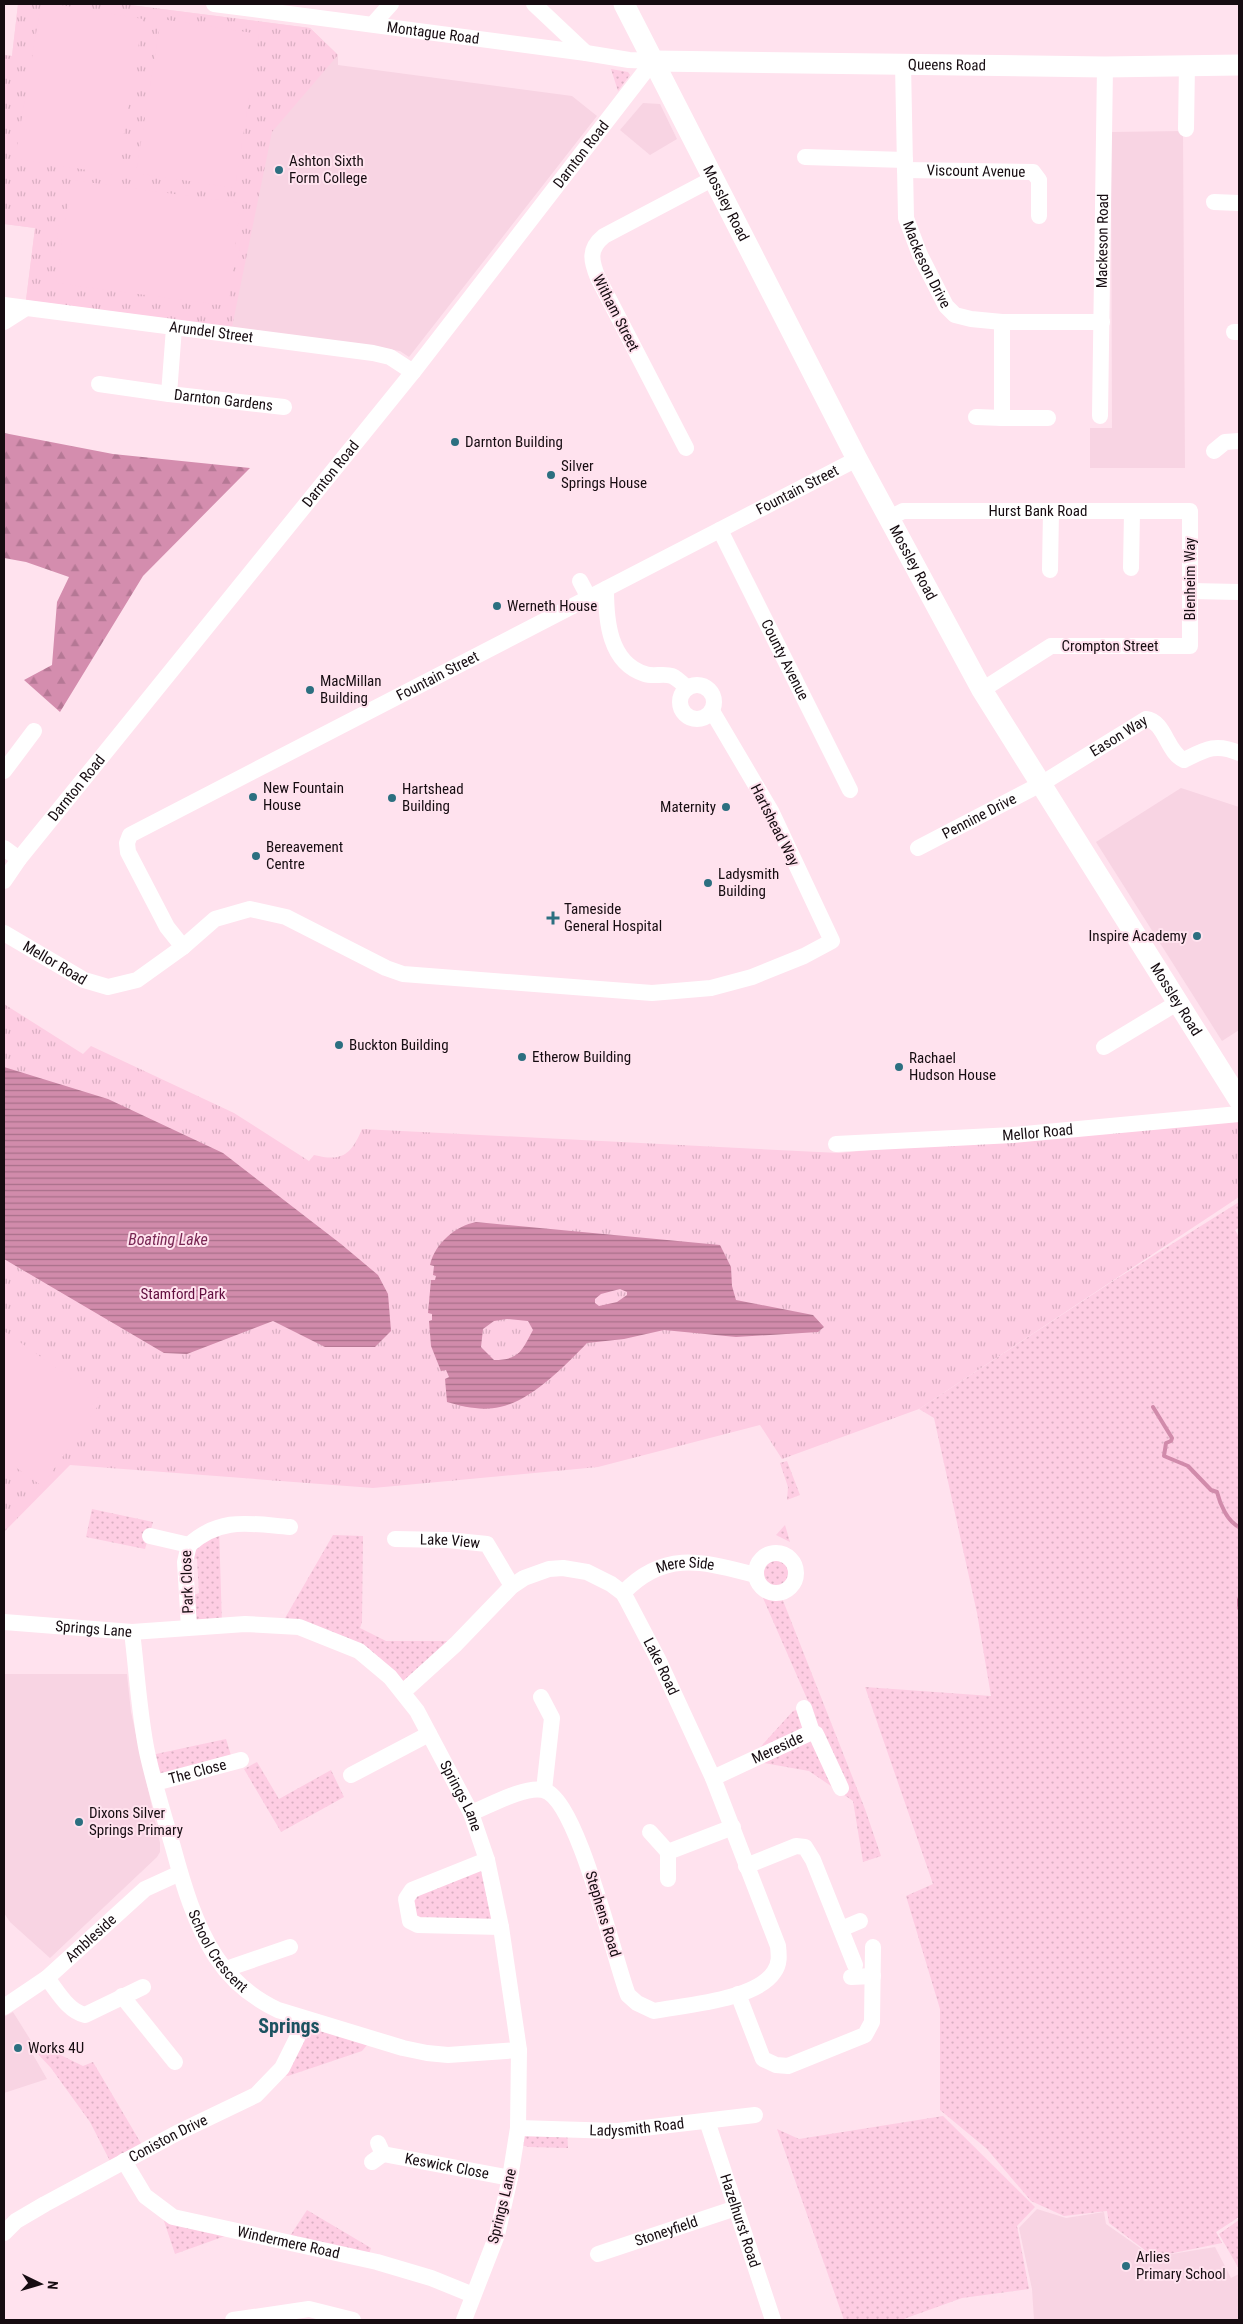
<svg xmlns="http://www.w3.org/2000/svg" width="1243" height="2324" font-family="'Roboto Condensed',sans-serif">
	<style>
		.built { fill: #f8d4e3 }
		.grass { fill: url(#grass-dots) }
		.forest { fill: url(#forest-firs) }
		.park { fill: url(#park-tufts) }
		.garden { fill: #fecde3 }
		.water { fill: url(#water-rules); fill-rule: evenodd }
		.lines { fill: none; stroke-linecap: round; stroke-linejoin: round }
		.stream { stroke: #d18bab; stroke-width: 4 }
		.minor { stroke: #fff; stroke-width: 16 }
		.major { stroke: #fff; stroke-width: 21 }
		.poi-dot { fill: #2c6f80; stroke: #ffe2ee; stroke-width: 2 }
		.labels { text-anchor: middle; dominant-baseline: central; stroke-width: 4; stroke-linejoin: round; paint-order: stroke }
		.street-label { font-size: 15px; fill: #160c11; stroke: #ffe2ee }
		.poi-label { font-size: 15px; fill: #160c11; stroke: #ffe2ee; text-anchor: start }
		.park-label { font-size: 15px; fill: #610e3f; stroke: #ffe2ee }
		.water-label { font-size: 16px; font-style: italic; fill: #782653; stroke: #ffe2ee }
		.district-label { font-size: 20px; font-weight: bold; fill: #1c5260; stroke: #ffe2ee }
	</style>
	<defs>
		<pattern id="grass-dots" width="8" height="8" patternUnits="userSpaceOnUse" patternTransform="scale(1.25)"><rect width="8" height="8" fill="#fecde3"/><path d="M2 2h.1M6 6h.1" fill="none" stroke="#d9afc2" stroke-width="1.8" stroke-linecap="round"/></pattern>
		<pattern id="forest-firs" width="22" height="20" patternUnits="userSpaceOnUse" patternTransform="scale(1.25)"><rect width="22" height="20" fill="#d48dae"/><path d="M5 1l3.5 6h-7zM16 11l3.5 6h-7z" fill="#b57895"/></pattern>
		<pattern id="park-tufts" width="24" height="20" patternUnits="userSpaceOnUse" patternTransform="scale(1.25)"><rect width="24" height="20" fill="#fecde3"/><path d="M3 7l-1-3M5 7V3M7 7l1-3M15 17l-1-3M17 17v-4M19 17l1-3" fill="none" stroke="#d9afc2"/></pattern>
		<pattern id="water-rules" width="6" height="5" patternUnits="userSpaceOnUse" patternTransform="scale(1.25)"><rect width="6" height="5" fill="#d18bab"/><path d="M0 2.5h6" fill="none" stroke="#a9708a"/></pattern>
	</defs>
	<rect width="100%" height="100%" fill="#ffe2ee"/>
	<g class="built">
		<path d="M18,4H122L310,28L338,55V65L572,96L597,116L409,357L400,351L335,341L26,300L35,228L4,224V55L12,56Z"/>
		<path d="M643,103L660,104L677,139L650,155L620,130Z"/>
		<path d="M1183,131L1185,468H1090V428H1112L1111,132Z"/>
		<path d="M1181,788L1239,807V1030L1222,1041L1096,842Z"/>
		<path d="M4,1674H127L131,1712L160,1843V1852L157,1857L50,1958L10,1922L4,1913Z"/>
		<path d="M13,2012L33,2044L32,2053L47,2079L4,2093V2017Z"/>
		<path d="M1037,2209L1066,2218L1104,2212L1106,2224L1153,2257L1215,2247L1231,2278L1239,2274V2320H1034L1032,2289L1019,2228Z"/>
	</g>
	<g class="grass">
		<path d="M611,69L628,72L630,75L618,91Z"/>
		<path d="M1239,1202V1228L1235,1230L1239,1237V2217L1216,2232L1222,2243L1154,2257L1109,2223L1107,2211L1064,2216L1031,2201L987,2149L940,2110V2009L906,1896L933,1884L865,1687L991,1696L977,1613L934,1418L919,1409L1113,1281Z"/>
		<path d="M787,1461L800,1495L787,1500L788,1487L780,1463Z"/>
		<path d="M92,1509L153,1522L145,1549L86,1537Z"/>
		<path d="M785,1525L790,1542L776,1535Z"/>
		<path d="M219,1527L222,1625L189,1627L186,1598L199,1593L197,1559L186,1557Z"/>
		<path d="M333,1535L363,1536L362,1622L360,1628L386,1641H450L403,1692L376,1664L281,1625Z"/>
		<path d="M774,1553C800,1556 802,1582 780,1593L865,1809L881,1856L863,1862L853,1801L809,1771L764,1763L756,1752L793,1711L804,1708L808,1701L763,1598C762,1580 744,1561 774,1553Z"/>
		<path d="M226,1739L233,1762L155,1783L147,1752L156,1754Z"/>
		<path d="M257,1762L279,1799L331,1770L344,1797L281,1832L244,1769Z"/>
		<path d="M487,1860L501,1927L418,1925L412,1890Z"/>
		<path d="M300,2018L372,2039L362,2051L288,2076L278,2074Z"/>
		<path d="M36,2043L83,2066L93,2062L145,2150L113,2167L90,2122L51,2068L36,2052Z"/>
		<path d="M943,2116L1035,2207L1017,2226L1029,2289L962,2298L901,2320H844L777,2129L799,2139Z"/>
		<path d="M518,2128L567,2130L568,2148L529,2147L516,2144Z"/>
		<path d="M160,2209L228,2235L175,2254Z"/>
		<path d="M307,2210L371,2248L367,2260L286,2242Z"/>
		<path d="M1239,2220V2269L1219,2234Z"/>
	</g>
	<path class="forest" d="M4,433L113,454L250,468L143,576L60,712L24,680L52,665L57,602L69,577L26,562L4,558Z"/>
	<g class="park">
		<path d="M18,4H122L310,28L338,55L272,132L232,327L26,300L35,228L4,224V55L12,56Z"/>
		<path d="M4,1004L83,1054L91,1046L234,1113L309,1161L314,1155C342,1162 351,1155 362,1129L839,1153L1235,1115L1239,1121V1197L919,1409L782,1459L760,1425L598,1467L373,1488L70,1465L4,1532Z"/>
	</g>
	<g class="garden">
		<path d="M41,4H55L143,19L117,175L15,158Z"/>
		<path d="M161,19L259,34L235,188L136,173Z"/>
		<path d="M71,180L241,203L235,246L240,247L238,264H234L228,306L56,283L62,240L57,239L59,223H65Z"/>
		<path d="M4,1331L102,1400L42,1486L4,1459Z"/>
	</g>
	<g class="water">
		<path d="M4,1067L108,1099L223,1153L341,1244L378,1275L388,1294L391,1331L375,1347H325L273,1321L187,1354L164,1353L4,1259Z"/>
		<path d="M476,1222L720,1245L731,1267L732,1286L736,1300L813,1315L824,1327L818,1332L736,1337L664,1330L624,1339L587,1343C566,1365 531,1401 500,1407C482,1411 464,1407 447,1402L445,1379L449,1377L446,1370L441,1371L431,1346L429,1321L432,1320V1314L428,1313L431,1280H435L436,1276L433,1275L434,1266L430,1265C435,1243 456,1226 476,1222ZM620,1289L627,1292V1295L617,1302L599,1306L595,1303V1299L601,1294ZM507,1319L528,1321L533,1330C522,1350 520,1360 494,1360L481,1347L483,1329L494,1321Z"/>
	</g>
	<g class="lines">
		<g class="stream">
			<path d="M1153,1407L1172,1438L1171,1441L1166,1443L1164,1456L1188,1466L1211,1490L1217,1492C1220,1504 1227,1521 1239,1527"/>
			<path d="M1239,1599V1608"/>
		</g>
		<g class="minor">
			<path id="s1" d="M214,4L586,53L629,60L653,61"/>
			<path d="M534,4L586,53"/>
			<path d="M373,24L391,4"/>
			<path id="s2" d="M903,64L906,218L920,255L946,306L955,315L971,319L1002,322H1102"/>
			<path d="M1186,129L1187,64"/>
			<path d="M805,157L905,160"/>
			<path id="s3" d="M905,170L1033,172L1039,180V216"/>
			<path d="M1214,202L1239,203"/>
			<path id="s4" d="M4,305L373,353L390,357L413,372"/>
			<path d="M4,322L26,308"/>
			<path d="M1002,322V418H1048"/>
			<path id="s5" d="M174,328L169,394L284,407"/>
			<path d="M1234,332H1239"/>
			<path d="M99,384L169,394"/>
			<path id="s6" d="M1100,416L1105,67"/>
			<path d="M976,417L1002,418"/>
			<path d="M686,448L598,278C591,261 588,249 604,236L714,178"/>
			<path d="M1214,451L1225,442L1239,441"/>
			<path id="s7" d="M888,519L903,511H1190V646H1051L982,690"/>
			<path id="s8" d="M720,530L850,790"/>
			<path d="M1131,568L1132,512"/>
			<path d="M1050,570L1051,511"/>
			<path d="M580,581L589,598"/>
			<path d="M606,589C606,620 609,663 645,674C653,677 664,673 672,676C677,678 683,684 687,688"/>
			<path d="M1191,591L1239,592"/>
			<circle cx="697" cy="702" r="17"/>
			<path d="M4,771L34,731"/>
			<path d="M4,848L19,859"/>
			<path id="s9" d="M918,848L1041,784L1146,719C1165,721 1167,753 1184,760C1206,749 1216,743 1239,753"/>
			<path id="s10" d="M4,881L19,859L413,372L653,61"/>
			<path id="s11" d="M4,933L84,980L108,987L137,980L183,947L215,919L250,909L286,917L386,968L403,974L652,993L711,988L752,977L804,956L832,941L771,811L712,711"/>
			<path id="s12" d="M183,947L167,927L128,852L127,843L130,835L857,459"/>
			<path d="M1104,1047L1177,1003"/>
			<path id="s13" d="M836,1144L1013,1135L1239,1114"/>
			<path d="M150,1536L189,1545L185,1562L189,1627"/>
			<path id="s14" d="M395,1539L448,1540L487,1544L512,1586"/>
			<path d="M189,1545C221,1516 251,1524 290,1527"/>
			<circle cx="776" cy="1573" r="20"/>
			<path id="s15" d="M623,1593C665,1549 704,1562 756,1575"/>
			<path id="s16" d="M4,1622L132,1632L245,1624L299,1627L359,1651L390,1677L417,1711L471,1813L487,1860L501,1927L519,2050L518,2128L510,2178L497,2235L464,2320"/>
			<path id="s17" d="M132,1632C137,1672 139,1713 147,1752C154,1784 164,1816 173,1847C183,1884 195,1925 216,1957C231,1980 253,1998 278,2010L403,2048L427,2053L448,2055L519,2050"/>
			<path id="s18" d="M403,1692L456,1644L512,1586L524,1578L549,1569L563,1568L587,1572L611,1584L623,1593L627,1600L659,1661L713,1778L778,1946C779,1955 780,1964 774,1972C756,2000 685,2005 654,2011L637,2003L628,1995C614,1960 578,1798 543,1790C524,1786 489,1806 471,1813"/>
			<path d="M541,1697L552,1718L544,1790"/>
			<path d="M804,1708L812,1732"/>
			<path d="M351,1775L429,1734"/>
			<path id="s19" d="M713,1778L812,1732L816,1734L841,1788"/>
			<path id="s20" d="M155,1783L241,1760"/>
			<path d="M650,1832L668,1852V1879"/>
			<path d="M668,1852L733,1827"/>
			<path d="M487,1860L412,1890L406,1899L410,1921L418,1925L501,1927"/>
			<path d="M746,1866L796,1846L805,1847L813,1860L855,1965"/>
			<path d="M841,1929L860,1921"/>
			<path d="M226,1969L290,1947"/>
			<path d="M851,1977L873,1976"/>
			<path d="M47,1978C58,1992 68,2011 85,2015L143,1987"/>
			<path d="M738,1994L763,2059L776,2065L788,2066L865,2035L872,2022L873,1947"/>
			<path d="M122,1996L175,2062"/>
			<path id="s21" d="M4,2007L47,1978L145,1889L180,1873"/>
			<path id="s22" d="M707,2121L773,2320"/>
			<path id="s23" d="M518,2128L618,2131L755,2115"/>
			<path id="s24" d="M383,2154L510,2178"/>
			<path id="s25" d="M124,2161L145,2196L173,2217L377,2262L431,2278L473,2295"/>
			<path d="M372,2162L383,2154L378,2143"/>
			<path id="s26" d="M4,2233L16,2221L45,2204L177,2133L256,2095L282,2068L297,2038L300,2018"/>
			<path id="s27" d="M598,2254L736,2208"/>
			<path d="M233,2320L309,2309L353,2320"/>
		</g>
		<g class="major">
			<path id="s28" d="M624,4L857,459L982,690L1239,1100"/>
			<path id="s29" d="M653,61L1105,67L1239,65"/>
		</g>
	</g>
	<g class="poi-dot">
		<circle cx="279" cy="170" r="5"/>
		<circle cx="455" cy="442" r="5"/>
		<circle cx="551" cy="475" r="5"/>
		<circle cx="497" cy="606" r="5"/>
		<circle cx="310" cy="690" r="5"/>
		<circle cx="253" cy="797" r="5"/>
		<circle cx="392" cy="798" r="5"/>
		<circle cx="726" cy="807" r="5"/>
		<circle cx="256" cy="856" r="5"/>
		<circle cx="708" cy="883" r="5"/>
		<path d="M550.5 910.5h5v5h5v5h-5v5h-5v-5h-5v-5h5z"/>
		<circle cx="1197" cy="936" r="5"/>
		<circle cx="339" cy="1045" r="5"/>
		<circle cx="522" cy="1057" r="5"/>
		<circle cx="899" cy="1067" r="5"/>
		<circle cx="79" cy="1822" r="5"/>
		<circle cx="18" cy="2048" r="5"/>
		<circle cx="1126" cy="2266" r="5"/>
	</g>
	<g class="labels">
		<g class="street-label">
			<text stroke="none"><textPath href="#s1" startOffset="221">Montague Road</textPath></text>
			<text stroke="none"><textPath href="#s29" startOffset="294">Queens Road</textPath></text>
			<text stroke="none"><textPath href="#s10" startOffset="928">Darnton Road</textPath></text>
			<text stroke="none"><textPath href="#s3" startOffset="71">Viscount Avenue</textPath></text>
			<text stroke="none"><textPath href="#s28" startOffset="224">Mossley Road</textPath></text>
			<text stroke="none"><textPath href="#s6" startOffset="175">Mackeson Road</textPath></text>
			<text stroke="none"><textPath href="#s2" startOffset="205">Mackeson Drive</textPath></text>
			<text transform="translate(616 313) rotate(63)">Witham Street</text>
			<text stroke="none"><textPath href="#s4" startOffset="209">Arundel Street</textPath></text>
			<text stroke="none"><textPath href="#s5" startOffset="121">Darnton Gardens</textPath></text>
			<text stroke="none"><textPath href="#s10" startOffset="522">Darnton Road</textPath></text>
			<text stroke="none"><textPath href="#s12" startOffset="879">Fountain Street</textPath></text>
			<text stroke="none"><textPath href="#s7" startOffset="152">Hurst Bank Road</textPath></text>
			<text stroke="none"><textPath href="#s28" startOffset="629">Mossley Road</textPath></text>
			<text transform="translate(1190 579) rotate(-90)">Blenheim Way</text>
			<text x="1110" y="646">Crompton Street</text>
			<text stroke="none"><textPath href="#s8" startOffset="145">County Avenue</textPath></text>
			<text stroke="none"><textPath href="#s12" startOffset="474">Fountain Street</textPath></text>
			<text stroke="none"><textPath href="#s9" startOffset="230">Eason Way</textPath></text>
			<text stroke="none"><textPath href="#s10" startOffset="118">Darnton Road</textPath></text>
			<text stroke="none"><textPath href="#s9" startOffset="69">Pennine Drive</textPath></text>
			<text transform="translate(775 825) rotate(63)">Hartshead Way</text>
			<text stroke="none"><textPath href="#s11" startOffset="59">Mellor Road</textPath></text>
			<text stroke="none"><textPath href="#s28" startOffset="1139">Mossley Road</textPath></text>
			<text stroke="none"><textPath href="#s13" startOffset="202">Mellor Road</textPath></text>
			<text stroke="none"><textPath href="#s14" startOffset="55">Lake View</textPath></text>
			<text stroke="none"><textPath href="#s15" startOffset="71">Mere Side</textPath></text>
			<text transform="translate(187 1582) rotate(-92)">Park Close</text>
			<text stroke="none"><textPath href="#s16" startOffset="90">Springs Lane</textPath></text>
			<text stroke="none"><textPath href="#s18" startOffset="356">Lake Road</textPath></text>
			<text stroke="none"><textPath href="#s19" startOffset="71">Mereside</textPath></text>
			<text stroke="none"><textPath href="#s20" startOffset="44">The Close</textPath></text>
			<text stroke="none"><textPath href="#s16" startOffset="540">Springs Lane</textPath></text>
			<text transform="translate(603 1914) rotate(73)">Stephens Road</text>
			<text stroke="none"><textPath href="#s21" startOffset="111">Ambleside</textPath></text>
			<text stroke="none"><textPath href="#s17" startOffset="334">School Crescent</textPath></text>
			<text stroke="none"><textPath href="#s23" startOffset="119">Ladysmith Road</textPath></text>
			<text stroke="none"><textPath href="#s26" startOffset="190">Coniston Drive</textPath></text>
			<text stroke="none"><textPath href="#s24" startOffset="65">Keswick Close</textPath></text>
			<text transform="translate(502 2206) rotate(-76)">Springs Lane</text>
			<text stroke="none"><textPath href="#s22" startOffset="105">Hazelhurst Road</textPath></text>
			<text stroke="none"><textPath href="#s27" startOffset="72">Stoneyfield</textPath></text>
			<text stroke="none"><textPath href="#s25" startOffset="194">Windermere Road</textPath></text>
		</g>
		<g class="poi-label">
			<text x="289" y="161">Ashton Sixth<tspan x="289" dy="17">Form College</tspan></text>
			<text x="465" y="442">Darnton Building</text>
			<text x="561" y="466">Silver<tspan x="561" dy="17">Springs House</tspan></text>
			<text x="507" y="606">Werneth House</text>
			<text x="320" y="681">MacMillan<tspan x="320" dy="17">Building</tspan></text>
			<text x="263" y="788">New Fountain<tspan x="263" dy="17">House</tspan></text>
			<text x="402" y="789">Hartshead<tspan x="402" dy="17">Building</tspan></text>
			<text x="716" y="807" text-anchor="end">Maternity</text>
			<text x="266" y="847">Bereavement<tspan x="266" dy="17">Centre</tspan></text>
			<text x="718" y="874">Ladysmith<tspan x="718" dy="17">Building</tspan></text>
			<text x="564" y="909">Tameside<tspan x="564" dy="17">General Hospital</tspan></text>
			<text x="1187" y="936" text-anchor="end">Inspire Academy</text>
			<text x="349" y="1045">Buckton Building</text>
			<text x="532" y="1057">Etherow Building</text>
			<text x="909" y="1058">Rachael<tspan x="909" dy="17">Hudson House</tspan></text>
			<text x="89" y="1813">Dixons Silver<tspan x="89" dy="17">Springs Primary</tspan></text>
			<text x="28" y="2048">Works 4U</text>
			<text x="1136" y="2257">Arlies<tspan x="1136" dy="17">Primary School</tspan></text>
		</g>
		<g class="park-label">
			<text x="183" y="1294">Stamford Park</text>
		</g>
		<g class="water-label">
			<text x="168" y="1239">Boating Lake</text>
		</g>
		<g class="district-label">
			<text x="289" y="2026">Springs</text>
		</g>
	</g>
	<rect width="1243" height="2324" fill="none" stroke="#160c11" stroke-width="10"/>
	<g transform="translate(40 2284) rotate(95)" stroke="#ffe2ee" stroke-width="4" paint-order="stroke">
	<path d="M0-4L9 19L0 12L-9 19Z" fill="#160c11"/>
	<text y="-8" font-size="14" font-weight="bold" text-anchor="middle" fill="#160c11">N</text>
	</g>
</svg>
